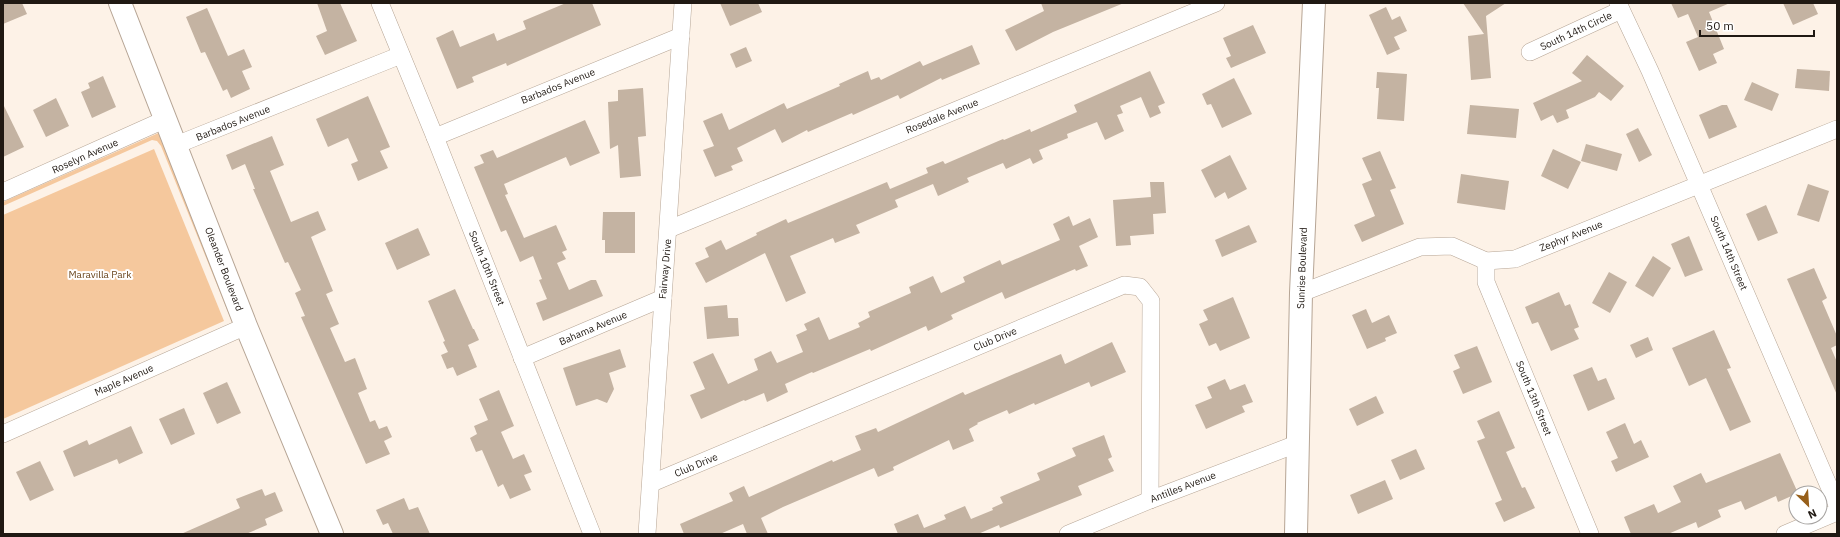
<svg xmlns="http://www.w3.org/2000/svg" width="1840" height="537" font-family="'IBM Plex Sans',sans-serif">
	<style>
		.green { fill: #f5c89d }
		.building { fill: #c4b3a2 }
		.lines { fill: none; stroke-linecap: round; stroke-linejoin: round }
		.street-casing { stroke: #b6a595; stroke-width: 18 }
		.secondary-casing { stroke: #b6a595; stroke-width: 24 }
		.street { stroke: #fff; stroke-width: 17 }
		.secondary { stroke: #fff; stroke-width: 22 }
		.labels { text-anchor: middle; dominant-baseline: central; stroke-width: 4; stroke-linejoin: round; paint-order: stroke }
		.street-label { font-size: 10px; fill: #201913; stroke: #fff }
		.park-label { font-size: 10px; fill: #69451d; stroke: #fff }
	</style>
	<rect width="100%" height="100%" fill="#fdf2e7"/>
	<g class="green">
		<path d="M163,131L235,321L232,322L161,146L157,141L152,140L3,206V202Z"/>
		<path d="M154,149L224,321L3,419V215Z"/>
	</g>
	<g class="building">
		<path d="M3,3H22L27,14L3,24Z"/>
		<path d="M317,3H340L357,41L325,55L316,36L327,31Z"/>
		<path d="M566,3H592L601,25L507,66L506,63L472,77L474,82L457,89L436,38L453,30L460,47L494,33L497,41L526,29L523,21Z"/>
		<path d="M720,3H758L762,12L730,26Z"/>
		<path d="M1041,3H1124L1053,32L1016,51L1005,30L1044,11Z"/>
		<path d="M1463,3H1506L1486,16L1491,78L1471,80L1468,36L1484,34Z"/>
		<path d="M1671,3H1730L1709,12L1724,49L1713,54L1717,63L1699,71L1686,42L1698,37L1688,14L1678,18Z"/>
		<path d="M1783,3H1813L1818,14L1793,25Z"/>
		<path d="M1386,7L1392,20L1400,16L1407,31L1394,37L1400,49L1387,55L1369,15Z"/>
		<path d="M207,8L228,56L244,49L252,67L242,71L250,89L231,98L227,89L223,91L205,52L201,53L186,17Z"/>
		<path d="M1253,25L1266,53L1231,68L1226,58L1231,56L1223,38Z"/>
		<path d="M972,45L980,64L942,80L941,78L900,99L898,95L853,115L852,113L808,132L807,130L782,143L775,129L737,148L743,161L731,166L733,170L715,177L703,150L714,146L703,121L722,113L729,130L784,103L787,109L840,86L839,84L868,71L871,80L879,77L881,80L920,61L923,66Z"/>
		<path d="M746,47L752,61L736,68L730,54Z"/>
		<path d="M1587,55L1624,86L1611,101L1599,92L1595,97L1566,110L1569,118L1557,123L1553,115L1541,121L1533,103L1582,81L1572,73Z"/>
		<path d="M1797,69L1830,71L1829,91L1795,88Z"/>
		<path d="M1150,71L1165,103L1158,106L1161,113L1150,118L1141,97L1120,106L1123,113L1117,115L1124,131L1105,140L1097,122L1067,134L1068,138L1039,150L1043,159L1033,164L1030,158L1006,169L1003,163L967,178L969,182L938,196L933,184L895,200L898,207L856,225L860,233L835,243L833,238L790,256L806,293L786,302L765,253L706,283L695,263L709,257L705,248L721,240L726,250L757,235L756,233L786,219L788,223L887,182L890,189L928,173L926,168L943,161L945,164L1003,139L1004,140L1030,129L1031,132L1077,112L1074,105Z"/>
		<path d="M1377,72L1407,74L1404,121L1377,119L1379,88H1376Z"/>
		<path d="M103,76L116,107L92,118L81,92L90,88L88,83Z"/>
		<path d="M1234,78L1252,114L1222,128L1211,104L1207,105L1202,94Z"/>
		<path d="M1752,82L1779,94L1772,111L1744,100Z"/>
		<path d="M643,88L646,136L638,137L641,176L620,178L618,145L610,149L608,102L618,101V90Z"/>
		<path d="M368,96L390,147L380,151L388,168L358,181L351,164L358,161L348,138L328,147L316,119Z"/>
		<path d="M56,98L69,126L46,137L33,110Z"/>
		<path d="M3,104L24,147L3,157Z"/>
		<path d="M1470,105L1519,109L1516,138L1467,134Z"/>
		<path d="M1722,105H1727L1737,127L1709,139L1699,115Z"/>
		<path d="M585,120L600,153L570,166L566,157L504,184L508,194L505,195L524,238L556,225L567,250L562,252L566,259L557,263L569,290L591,280H596L603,296L543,321L536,303L547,299L539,280L542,279L533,256L520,262L506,230L501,232L474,167L484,163L480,155L493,150L497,158Z"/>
		<path d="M1638,128L1652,155L1639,162L1626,134Z"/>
		<path d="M272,136L284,165L270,171L291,222L318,211L326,230L311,237L333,291L326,294L339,324L330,328L345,362L355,358L367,389L358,393L370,422L375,420L379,429L387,426L392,437L384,441L390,454L366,464L301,317L305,316L295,293L301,290L288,262L285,263L253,189H255L245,164L232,170L226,155Z"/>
		<path d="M1586,144L1622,154L1617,171L1581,161Z"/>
		<path d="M1553,149L1581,162L1568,189L1541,176Z"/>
		<path d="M1380,151L1396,188L1390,190L1404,224L1362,242L1354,225L1375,216L1362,184L1372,180L1362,158Z"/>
		<path d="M1230,155L1247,189L1228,199L1225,192L1215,198L1201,170Z"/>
		<path d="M1461,174L1509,181L1505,210L1457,203Z"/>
		<path d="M1150,182H1164L1166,213L1153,214L1154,234L1130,236L1131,245L1116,246L1113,200L1151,197Z"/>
		<path d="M1808,184L1829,191L1819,222L1797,215Z"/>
		<path d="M1766,205L1778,233L1758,241L1746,214Z"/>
		<path d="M603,212H635V253H605V240H602Z"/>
		<path d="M1069,216L1073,226L1090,218L1098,237L1079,246L1088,266L1076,271L1075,269L1005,299L1002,292L951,315L953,319L928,331L926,326L871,351L870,349L813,373L812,372L785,384L788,392L767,402L764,393L745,401L744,400L701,419L690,395L705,389L693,362L713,353L728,384L758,370L754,359L771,351L777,363L803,352L796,335L807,330L804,324L819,317L829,340L860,327L858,323L870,317L868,312L911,293L909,287L933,276L941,293L965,282L963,277L1000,260L1002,265L1060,240L1053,224Z"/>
		<path d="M1249,225L1257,242L1222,257L1215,240Z"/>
		<path d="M418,228L430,255L397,270L385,243Z"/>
		<path d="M1689,236L1703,270L1685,277L1671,244Z"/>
		<path d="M1653,256L1671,268L1653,297L1635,286Z"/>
		<path d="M1814,268L1827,298L1822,301L1837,336V345L1831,348L1837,362V395L1787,279Z"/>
		<path d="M1609,272L1627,282L1610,313L1592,303Z"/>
		<path d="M455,289L473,329H474L479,340L468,345L477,367L457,376L453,367L447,369L441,355L448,352L443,342L445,341L428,301Z"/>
		<path d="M1559,292L1565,306L1570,304L1579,327L1574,329L1579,339L1551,351L1538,322L1532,324L1525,307Z"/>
		<path d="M1233,297L1250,338L1220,351L1216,343L1209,346L1199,324L1208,320L1203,310Z"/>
		<path d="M727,305L728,318H738L739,336L707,339L704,307Z"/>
		<path d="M1366,309L1372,323L1389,315L1397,333L1385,338L1386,341L1367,349L1352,315Z"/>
		<path d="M1714,330L1731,368L1727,369L1751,422L1730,431L1706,378L1689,386L1672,348Z"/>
		<path d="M1648,337L1653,350L1636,358L1630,345Z"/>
		<path d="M1112,342L1126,372L1091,387L1089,382L1035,405L1034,403L1009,414L1007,410L977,423L978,424L969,429L974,441L953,450L949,440L893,467L894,470L878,477L874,468L783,507L761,518L768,534H747L743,524L720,534H684L680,524L733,501L729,493L744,486L749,497L832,460L833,462L861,450L855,436L876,428L878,432L963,392L965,395L1061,354L1065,364Z"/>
		<path d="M1477,346L1492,382L1463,394L1453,371L1460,368L1454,355Z"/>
		<path d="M620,349L626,367L609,373L614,389L607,403L597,399L576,406L563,368Z"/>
		<path d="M1592,367L1598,381L1606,378L1615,399L1588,411L1573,375Z"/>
		<path d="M1225,379L1230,390L1245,384L1253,402L1242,406L1245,412L1206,429L1195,405L1212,398L1207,387Z"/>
		<path d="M227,382L241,413L217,424L203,393Z"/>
		<path d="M499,390L514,426L501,432L513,459L524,454L532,472L524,475L531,490L510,499L503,484L498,487L482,450L476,452L470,438L477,434L474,426L488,420L479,399Z"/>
		<path d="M1376,396L1384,413L1357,426L1349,409Z"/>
		<path d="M184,408L195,434L171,445L159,419Z"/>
		<path d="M1499,411L1515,448L1506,452L1522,488L1525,487L1535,508L1504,522L1495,503L1502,500L1477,441L1485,438L1477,421Z"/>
		<path d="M1625,423L1634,444L1641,440L1649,457L1616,472L1611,461L1618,458L1606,432Z"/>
		<path d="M131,426L143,453L119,464L117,459L74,477L63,451L87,440L89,445Z"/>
		<path d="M1104,435L1112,457L1108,459L1114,471L1078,486L1082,495L1000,528L999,525L978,534H898L894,524L918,514L924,528L946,519L944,515L965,506L971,519L993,510L992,508L1003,503L1000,497L1040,480L1037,473L1076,456L1072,448Z"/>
		<path d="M1416,449L1425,469L1400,480L1391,460Z"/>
		<path d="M1780,453L1798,493L1796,494L1778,502L1776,496L1745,510L1741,501L1718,510L1721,517L1698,528L1696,522L1668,534H1631L1624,517L1654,504L1658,513L1681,502L1673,486L1701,473L1706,483Z"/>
		<path d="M40,461L54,490L30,501L16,472Z"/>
		<path d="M1385,480L1393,499L1358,514L1350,495Z"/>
		<path d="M262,489L265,496L275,492L283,511L265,519L267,525L246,534H181L240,508L236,499Z"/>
		<path d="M404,498L409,510L418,507L430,534H393L388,523L383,525L376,510Z"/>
	</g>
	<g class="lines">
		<g class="street-casing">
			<g id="street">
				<path d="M380,3L435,137L592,534"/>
				<path d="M1618,3L1650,71L1837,505"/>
				<path d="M1530,52L1621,10"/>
				<path d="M435,137L681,36"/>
				<path d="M176,145L401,55"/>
				<path d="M3,192L166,119"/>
				<path d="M669,229L1216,3"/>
				<path d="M1486,261V282L1590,534"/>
				<path d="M1301,293L1420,247L1452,246L1486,261L1515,259L1837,129"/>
				<path d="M522,358L663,298"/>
				<path d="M3,434L246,326"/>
				<path d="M652,483L1124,285L1140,287L1151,301L1150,500"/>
				<path d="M647,534L683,3"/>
				<path d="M1068,534L1150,500L1299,443"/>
				<path d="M1785,534L1837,512"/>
			</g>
		</g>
		<g class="secondary-casing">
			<g id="secondary">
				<path d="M120,3L246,326L332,534"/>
				<path d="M1296,534L1301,293L1314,3"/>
			</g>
		</g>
		<use href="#street" class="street"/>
		<use href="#secondary" class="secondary"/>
	</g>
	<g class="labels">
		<g class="street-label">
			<text transform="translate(1576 31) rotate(-25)">South 14th Circle</text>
			<text transform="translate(558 86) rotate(-22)">Barbados Avenue</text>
			<text transform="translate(942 116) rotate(-22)">Rosedale Avenue</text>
			<text transform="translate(233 123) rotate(-22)">Barbados Avenue</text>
			<text transform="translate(85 156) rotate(-24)">Roselyn Avenue</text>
			<text transform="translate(1571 236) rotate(-22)">Zephyr Avenue</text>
			<text transform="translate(1729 253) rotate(67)">South 14th Street</text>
			<text transform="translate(487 268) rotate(68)">South 10th Street</text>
			<text transform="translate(1302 268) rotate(-88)">Sunrise Boulevard</text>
			<text transform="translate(224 269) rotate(69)">Oleander Boulevard</text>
			<text transform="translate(665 269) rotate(-85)">Fairway Drive</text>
			<text transform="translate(593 328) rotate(-23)">Bahama Avenue</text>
			<text transform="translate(995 339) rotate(-23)">Club Drive</text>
			<text transform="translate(124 380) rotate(-24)">Maple Avenue</text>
			<text transform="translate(1534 398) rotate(68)">South 13th Street</text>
			<text transform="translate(696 465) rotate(-23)">Club Drive</text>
			<text transform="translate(1183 487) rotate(-21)">Antilles Avenue</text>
		</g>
		<g class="park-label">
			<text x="100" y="274">Maravilla Park</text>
		</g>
	</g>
	<rect width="1840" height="537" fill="none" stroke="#201913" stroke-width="8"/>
	<g transform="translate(1808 505) rotate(155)"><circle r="19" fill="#ffffff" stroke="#a6a3a1"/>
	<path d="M0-3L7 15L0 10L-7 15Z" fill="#975f1a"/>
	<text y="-6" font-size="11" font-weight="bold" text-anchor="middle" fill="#201913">N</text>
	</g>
	<path d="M1700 30v6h114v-6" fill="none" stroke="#201913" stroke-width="2"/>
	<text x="1706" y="30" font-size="12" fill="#201913" stroke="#ffffff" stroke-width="3" paint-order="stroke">50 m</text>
</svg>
